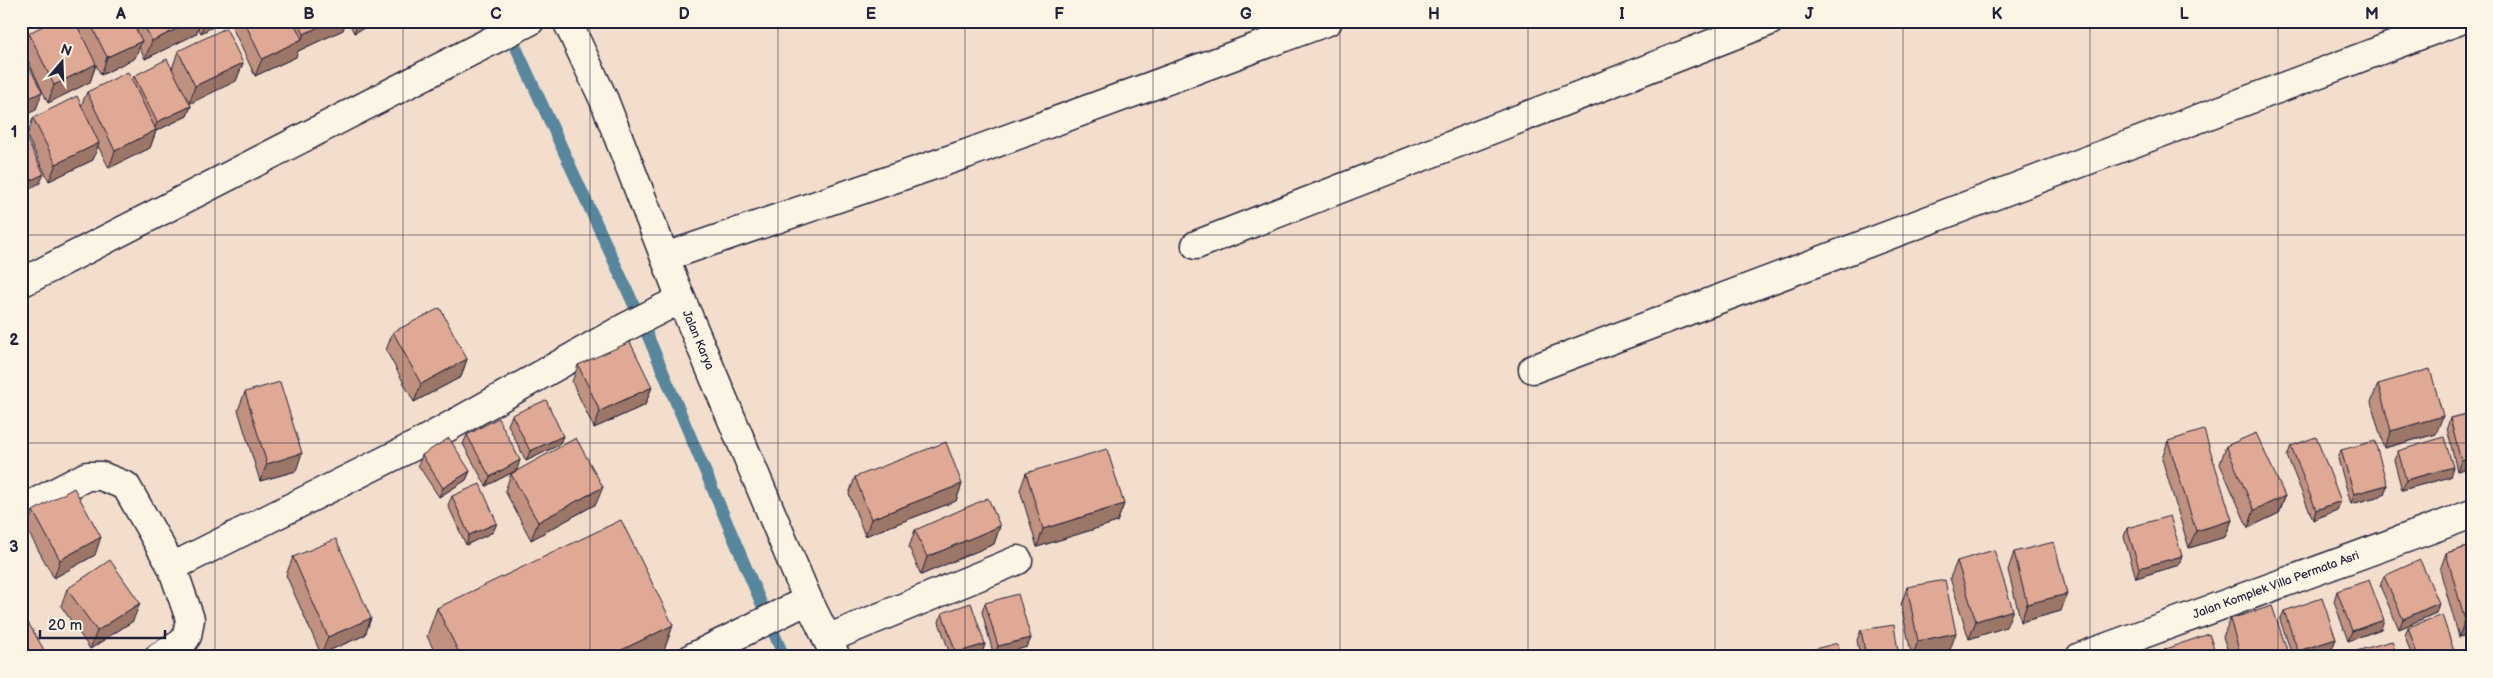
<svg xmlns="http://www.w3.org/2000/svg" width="2493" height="678" font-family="'Balsamiq Sans',sans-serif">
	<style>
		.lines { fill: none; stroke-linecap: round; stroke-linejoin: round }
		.stream { stroke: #59869c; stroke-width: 12 }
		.minor-casing { stroke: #22223b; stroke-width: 31 }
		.minor { stroke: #fcf5e5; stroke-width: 28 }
		.wall { fill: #c09180; stroke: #22223b }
		.shaded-wall { fill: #9c7668; stroke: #22223b }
		.building { fill: #dfa995; stroke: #22223b }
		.grid { fill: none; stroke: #22223b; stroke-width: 1; stroke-opacity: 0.55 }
		.labels { text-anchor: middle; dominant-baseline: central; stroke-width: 4; stroke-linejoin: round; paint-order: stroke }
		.street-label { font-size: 12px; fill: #22223b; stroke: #fcf5e5 }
		.neatline { fill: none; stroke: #22223b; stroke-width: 2 }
		.grid-label { font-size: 16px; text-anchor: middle; font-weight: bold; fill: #22223b }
	</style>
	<rect width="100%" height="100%" fill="#f3decd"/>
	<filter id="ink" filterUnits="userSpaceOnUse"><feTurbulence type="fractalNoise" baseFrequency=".02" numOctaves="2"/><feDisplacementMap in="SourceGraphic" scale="10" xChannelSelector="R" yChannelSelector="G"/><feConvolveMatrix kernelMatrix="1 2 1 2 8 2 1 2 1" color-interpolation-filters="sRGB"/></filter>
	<g filter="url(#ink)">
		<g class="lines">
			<path class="stream" d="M508,30L644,327L784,657"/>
			<g class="minor-casing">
				<g id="minor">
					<path d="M567,21L604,100L681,299L808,600L836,657"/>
					<path d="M1196,245L1770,21"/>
					<path d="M665,257L966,154L1328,21"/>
					<path d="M21,283L530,21"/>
					<path d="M1533,369L2458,21"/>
					<path d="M21,510L87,476H101L126,486L172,567L190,619L187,636L182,643L159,657"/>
					<path d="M172,567L418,444L626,327L681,299"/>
					<path d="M827,639L1018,560"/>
					<path d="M693,657L808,600"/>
					<path d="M2080,657L2472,514"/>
				</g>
			</g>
			<use href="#minor" class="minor"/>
		</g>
		<g class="wall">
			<path d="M77,21H224L201,33L198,28L196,34L145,59L139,47L135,58L101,75L96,65L90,82L48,103L23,50L29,33L76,24Z"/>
			<path d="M234,21H346L343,30L298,51L296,57L255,76L232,27Z"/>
			<path d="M348,21H378L354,33Z"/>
			<path d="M178,51L243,63L236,81L189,103L191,106L187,116L156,131L150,148L109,168L98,146L93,160L49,181L27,136L33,118L81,106L87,92L132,82L134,76L172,69Z"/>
			<path d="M393,332L467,359L461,377L414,402L386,350Z"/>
			<path d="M578,365L652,387L645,405L594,428L572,382Z"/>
			<path d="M2378,384L2436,434L2384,448L2371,402Z"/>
			<path d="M245,392L296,471L260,481L238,410Z"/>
			<path d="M2472,413V467L2457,471L2447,428L2450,418Z"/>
			<path d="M512,415L563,436L559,445L526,461L508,425Z"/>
			<path d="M467,435L517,470L486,486L463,444Z"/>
			<path d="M2168,441L2232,520L2225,537L2189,548L2162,459Z"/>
			<path d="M2226,446L2285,496L2279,513L2248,528L2220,464Z"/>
			<path d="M2291,446L2341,501L2337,510L2313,520L2287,456Z"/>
			<path d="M2341,450L2387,485L2384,495L2351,504L2338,459Z"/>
			<path d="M2398,451L2450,477L2402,490L2394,460Z"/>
			<path d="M422,455L470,471L466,480L439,497L418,465Z"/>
			<path d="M1026,473L1124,504L1117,522L1037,547L1020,490Z"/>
			<path d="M511,474L596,504L531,540L505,491Z"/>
			<path d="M855,477L962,484L956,501L865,536L849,494Z"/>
			<path d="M452,496L497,523L493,532L466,545L448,505Z"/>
			<path d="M33,511L95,555L54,578L26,528Z"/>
			<path d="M1000,526L994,544L921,575L909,547L915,530Z"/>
			<path d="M2127,528L2182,556L2179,565L2136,578L2124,537Z"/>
			<path d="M2472,546V634L2459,637L2440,570L2446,553Z"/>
			<path d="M2014,552L2061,611L2021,622L2008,570Z"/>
			<path d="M293,557L371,618L365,635L321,654L286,575Z"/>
			<path d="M1957,561L2006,627L1969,639L1950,578Z"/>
			<path d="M2384,576L2439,603L2436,613L2399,629L2380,586Z"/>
			<path d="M1907,587L1950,650L1920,657H1912L1901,605Z"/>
			<path d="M67,589L133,621L90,649L61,606Z"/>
			<path d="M2337,591L2381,629L2348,641L2334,601Z"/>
			<path d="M985,603L1031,638L1027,647L994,656L982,612Z"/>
			<path d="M437,608L673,625L663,653L654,657H437L427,636Z"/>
			<path d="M2284,611L2336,639L2332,649L2307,657H2293L2280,620Z"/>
			<path d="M942,613L985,644L982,653L971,657H951L939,622Z"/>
			<path d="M2230,619L2284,657H2230L2223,637Z"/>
			<path d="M2408,627L2456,657H2412L2405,636Z"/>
			<path d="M1861,630L1899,657H1860L1857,640Z"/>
			<path d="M2165,649L2217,657H2162Z"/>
		</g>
		<g class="shaded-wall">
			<path d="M193,21H201L196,34L145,59L152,41Z"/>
			<path d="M205,21H224L201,33Z"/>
			<path d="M331,21H346L343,30L298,51L296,57L255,76L262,59L302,39L304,34Z"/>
			<path d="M358,21H378L354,33Z"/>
			<path d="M142,41L135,58L101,75L107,57Z"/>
			<path d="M243,63L236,81L189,104L195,86Z"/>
			<path d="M96,64L90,82L48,103L54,85Z"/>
			<path d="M42,92L36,110L21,117V102Z"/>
			<path d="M191,106L187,116L156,131L150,148L109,168L115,151L154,131L157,122Z"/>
			<path d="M99,143L93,160L49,181L56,164Z"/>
			<path d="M44,174L40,183L21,193V185Z"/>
			<path d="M467,359L461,377L414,402L421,384Z"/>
			<path d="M652,387L645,405L594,428L600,411Z"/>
			<path d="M2443,416L2436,434L2384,448L2391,431Z"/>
			<path d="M563,436L559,445L526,461L530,451Z"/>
			<path d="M302,453L296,471L260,481L267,464Z"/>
			<path d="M2472,458V467L2457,471L2461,461Z"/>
			<path d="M520,460L517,470L486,486L490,477Z"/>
			<path d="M2453,467L2450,477L2402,490L2406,480Z"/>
			<path d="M470,471L466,480L439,497L443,488Z"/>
			<path d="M962,484L956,501L865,536L871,519Z"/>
			<path d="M2387,485L2384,495L2351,504L2354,494Z"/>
			<path d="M603,487L596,504L531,540L538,522Z"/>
			<path d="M2285,496L2279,513L2248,528L2254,510Z"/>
			<path d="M2341,501L2337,510L2313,520L2316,510Z"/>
			<path d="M1124,504L1117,522L1037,547L1043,529Z"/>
			<path d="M2232,520L2225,537L2189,548L2196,531Z"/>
			<path d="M497,523L493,532L466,545L469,535Z"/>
			<path d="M1000,526L994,544L921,575L927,557Z"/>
			<path d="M101,537L95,555L54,578L60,560Z"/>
			<path d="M2182,556L2179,565L2136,578L2139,568Z"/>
			<path d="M2067,594L2061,611L2021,622L2027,604Z"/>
			<path d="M140,603L133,621L90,649L97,631Z"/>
			<path d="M2439,603L2436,613L2399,629L2403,619Z"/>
			<path d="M2013,610L2006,627L1969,639L1976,621Z"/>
			<path d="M371,618L365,635L321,654L328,637Z"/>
			<path d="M2472,618V634L2459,637L2465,620Z"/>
			<path d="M2384,620L2381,629L2348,641L2352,631Z"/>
			<path d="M673,625L663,653L654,657H607Z"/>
			<path d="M1956,633L1950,650L1920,657H1912L1918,641Z"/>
			<path d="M1031,638L1027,647L994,656L998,646Z"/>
			<path d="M2336,639L2332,649L2307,657H2296L2298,651Z"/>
			<path d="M985,644L982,653L971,657H955L956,653Z"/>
			<path d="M2287,650L2284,657H2266Z"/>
		</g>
		<g class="building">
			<path d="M53,21H75L96,64L54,85L29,33Z"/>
			<path d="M89,21H132L142,41L107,57Z"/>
			<path d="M142,21H193L152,41Z"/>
			<path d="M244,21H293L302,39L262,59Z"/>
			<path d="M298,21H331L304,34Z"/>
			<path d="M226,28L243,63L195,86L178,51Z"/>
			<path d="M21,50L42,92L21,102Z"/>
			<path d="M167,59L191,106L157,122L134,76Z"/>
			<path d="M128,72L156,130L115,151L87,92Z"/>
			<path d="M77,96L99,143L56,164L33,118Z"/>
			<path d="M23,132L44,174L21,185V133Z"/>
			<path d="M440,308L467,359L421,384L393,332Z"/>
			<path d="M630,342L652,387L600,411L578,365Z"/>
			<path d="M2430,369L2443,416L2391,431L2378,384Z"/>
			<path d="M280,382L302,453L267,464L245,392Z"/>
			<path d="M546,400L563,436L530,451L512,415Z"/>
			<path d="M2472,413V458L2461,461L2450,418Z"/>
			<path d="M498,418L520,460L490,477L467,435Z"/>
			<path d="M2204,430L2232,520L2196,531L2168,441Z"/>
			<path d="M2256,433L2285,496L2254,510L2226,446Z"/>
			<path d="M2316,437L2341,501L2316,510L2291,446Z"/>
			<path d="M2444,437L2453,467L2406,480L2398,451Z"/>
			<path d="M449,438L470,471L443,488L422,455Z"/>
			<path d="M576,438L603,487L538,522L511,474Z"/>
			<path d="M2375,441L2387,485L2354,494L2341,450Z"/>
			<path d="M946,442L962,484L871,519L855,477Z"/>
			<path d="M1107,449L1124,504L1043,529L1026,473Z"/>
			<path d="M480,484L497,523L469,535L452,496Z"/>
			<path d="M74,488L101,537L60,560L33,511Z"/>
			<path d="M988,498L1000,526L927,557L915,530Z"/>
			<path d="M2170,516L2182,556L2139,568L2127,528Z"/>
			<path d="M621,520L673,625L607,657H461L437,608Z"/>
			<path d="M336,539L371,618L328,637L293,557Z"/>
			<path d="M2054,542L2067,594L2027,604L2014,552Z"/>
			<path d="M2472,546V618L2465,620L2446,553Z"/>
			<path d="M1994,550L2013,610L1976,621L1957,561Z"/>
			<path d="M110,560L140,603L97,631L67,589Z"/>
			<path d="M2420,560L2439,603L2403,619L2384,576Z"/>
			<path d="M1945,580L1956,633L1918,641L1907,587Z"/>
			<path d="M2369,580L2384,620L2352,631L2337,591Z"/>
			<path d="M1018,594L1031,638L998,646L985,603Z"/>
			<path d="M2322,598L2336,639L2298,651L2284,611Z"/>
			<path d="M971,603L985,644L956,653L942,613Z"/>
			<path d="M2272,606L2287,650L2266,657H2241L2230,619Z"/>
			<path d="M21,614H23L47,655L44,657H21Z"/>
			<path d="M2442,615L2456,657H2418L2408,627Z"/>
			<path d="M1894,625L1899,657H1866L1861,630Z"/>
			<path d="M2209,634L2217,657H2168L2165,649Z"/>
			<path d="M2392,641L2397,657H2350L2349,653Z"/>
			<path d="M1838,643L1841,657H1805L1803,652Z"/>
			<path d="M1018,653L1020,657H1004Z"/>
		</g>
	</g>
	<path class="grid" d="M215,21V657M403,21V657M590,21V657M778,21V657M965,21V657M1153,21V657M1340,21V657M1528,21V657M1715,21V657M1903,21V657M2090,21V657M2278,21V657M21,235H2472M21,443H2472"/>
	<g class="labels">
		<g class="street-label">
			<text transform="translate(698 340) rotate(67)">Jalan Karya</text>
			<text transform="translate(2276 585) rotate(-20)">Jalan Komplek Villa Permata Asri</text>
		</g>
	</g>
	<rect width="2493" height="678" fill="none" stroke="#fcf5e5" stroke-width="55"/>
	<g transform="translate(62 62) rotate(19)" stroke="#fcf5e5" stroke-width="4" paint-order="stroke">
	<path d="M0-4L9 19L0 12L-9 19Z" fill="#22223b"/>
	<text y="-8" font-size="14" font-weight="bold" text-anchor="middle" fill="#22223b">N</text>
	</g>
	<path d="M40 630v8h125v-8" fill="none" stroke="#22223b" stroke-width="2.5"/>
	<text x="48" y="630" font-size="15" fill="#22223b" stroke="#fcf5e5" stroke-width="4" paint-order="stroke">20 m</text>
	<rect x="28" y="28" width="2438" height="622" class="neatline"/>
	<g class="grid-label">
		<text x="121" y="19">A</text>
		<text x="309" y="19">B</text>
		<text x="496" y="19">C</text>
		<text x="684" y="19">D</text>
		<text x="871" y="19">E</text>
		<text x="1059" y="19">F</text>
		<text x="1246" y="19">G</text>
		<text x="1434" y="19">H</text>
		<text x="1622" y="19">I</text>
		<text x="1809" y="19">J</text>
		<text x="1997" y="19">K</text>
		<text x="2184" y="19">L</text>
		<text x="2372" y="19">M</text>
		<text x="14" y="137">1</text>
		<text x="14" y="345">2</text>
		<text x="14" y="552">3</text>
	</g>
</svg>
